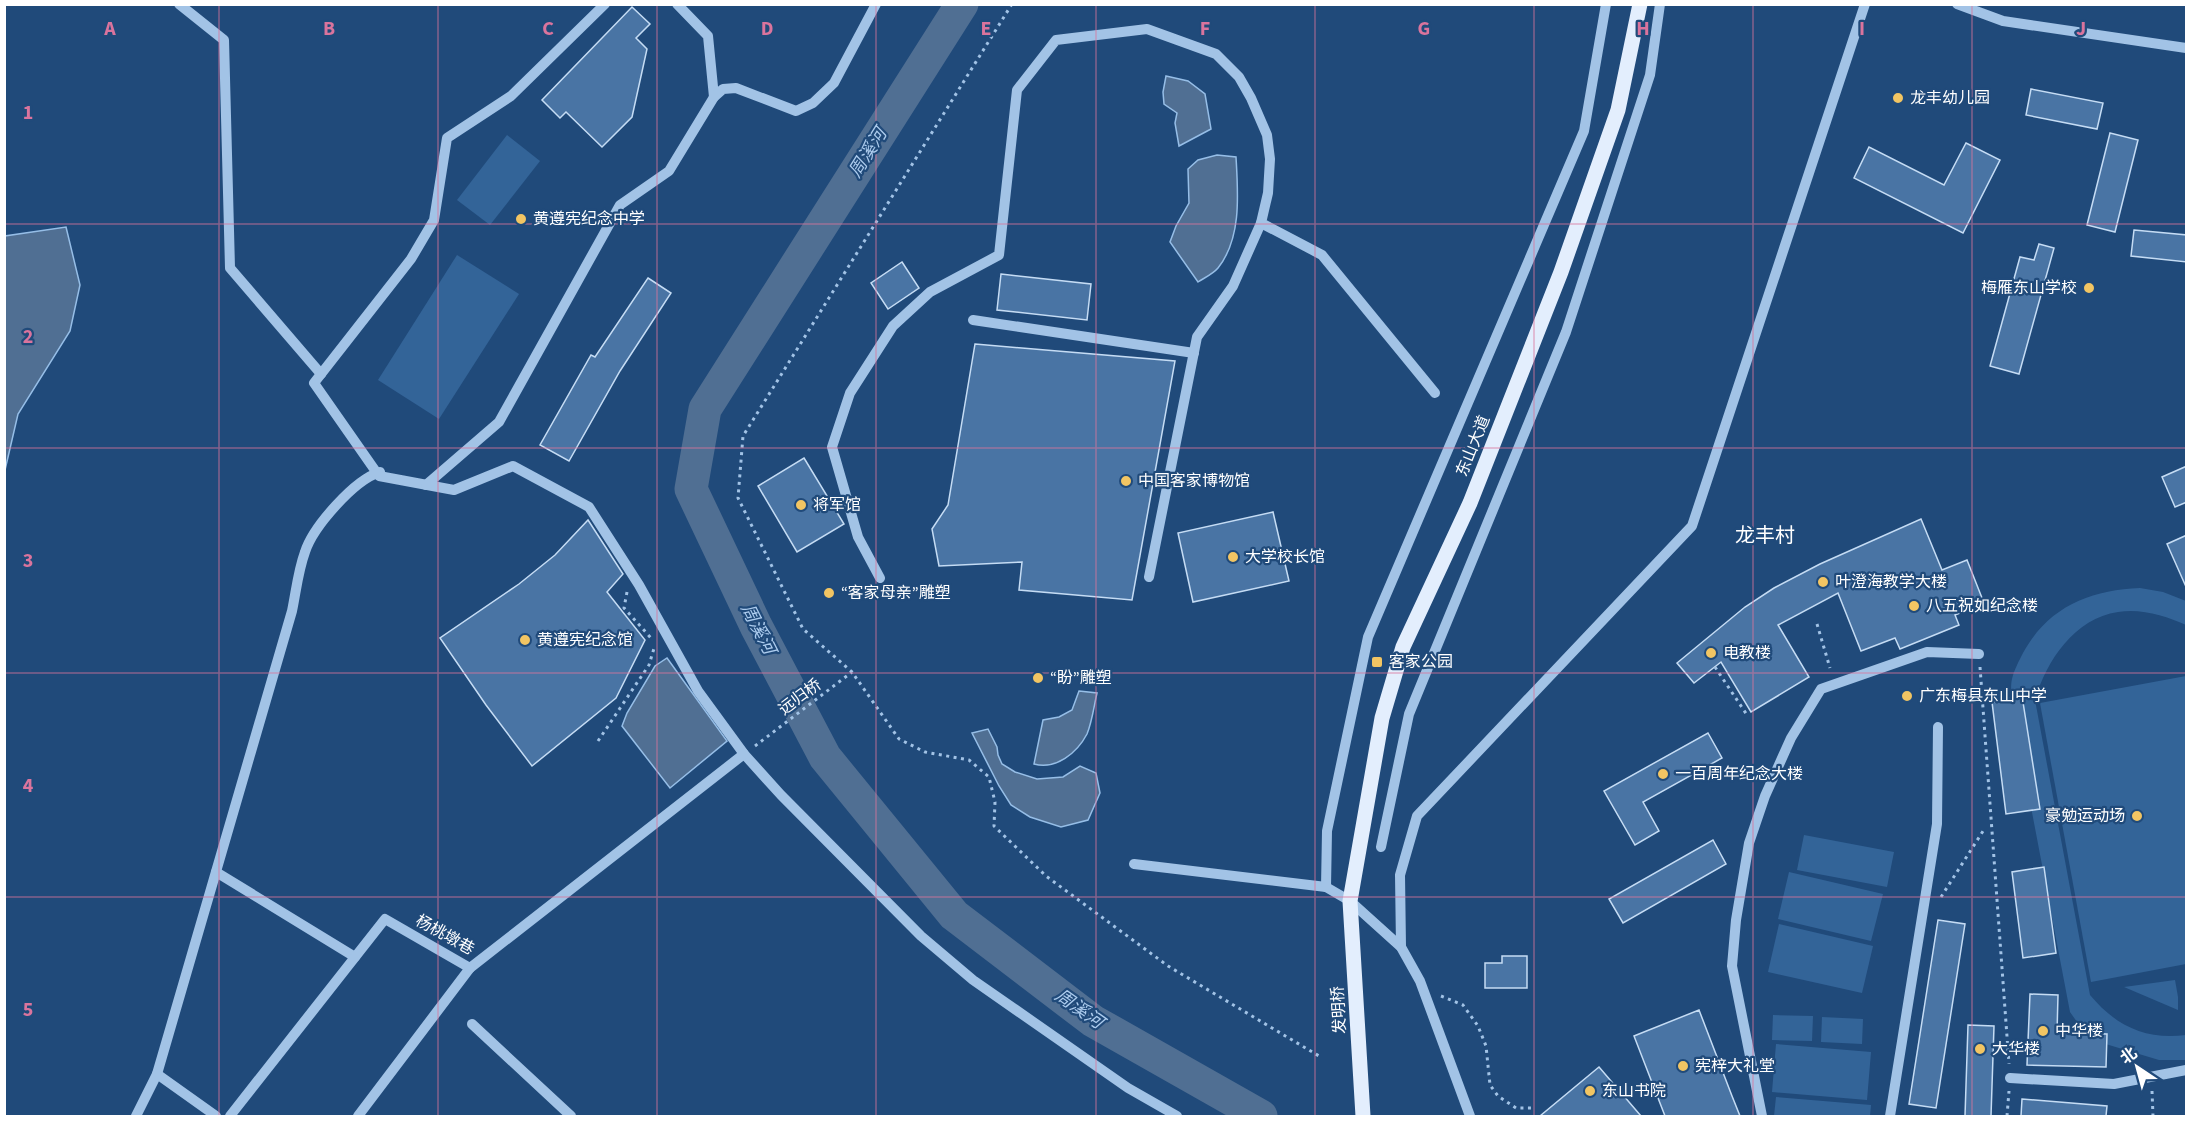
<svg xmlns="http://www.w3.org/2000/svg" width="2191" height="1121" font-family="'Source Sans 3','Noto Sans SC',sans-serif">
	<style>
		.green { fill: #336498 }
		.water { fill: #506f93; stroke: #96bee7; stroke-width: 1.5 }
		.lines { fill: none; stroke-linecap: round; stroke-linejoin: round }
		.river { stroke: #506f93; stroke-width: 33 }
		.building { fill: #4974a4; stroke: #c5dcf4; stroke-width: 1.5 }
		.path { stroke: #a2c3e6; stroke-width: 3; stroke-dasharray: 3 4.5; stroke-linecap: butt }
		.minor { stroke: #a2c3e6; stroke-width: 10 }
		.major { stroke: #e3eefd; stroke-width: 15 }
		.grid { fill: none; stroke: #da749d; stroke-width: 1.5; stroke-opacity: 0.55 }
		.poi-dot { fill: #f2c563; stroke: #204a7a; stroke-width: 2 }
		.labels { text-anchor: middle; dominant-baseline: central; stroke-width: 4.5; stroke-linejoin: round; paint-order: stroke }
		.poi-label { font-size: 16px; fill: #fff; stroke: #204a7a; text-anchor: start }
		.street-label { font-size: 16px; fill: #fff; stroke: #204a7a }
		.water-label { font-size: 18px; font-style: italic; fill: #adccee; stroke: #204a7a }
		.quarter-label { font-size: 20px; fill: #fff; stroke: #204a7a }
		.grid-label { font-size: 20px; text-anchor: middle; font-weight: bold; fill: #da749d; stroke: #204a7a; stroke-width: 4.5; stroke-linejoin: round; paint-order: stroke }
	</style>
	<rect width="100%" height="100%" fill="#204a7a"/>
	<g class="green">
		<path d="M507,135L540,161L490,225L457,200Z"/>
		<path d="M457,255L519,294L439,419L378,380Z"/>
		<path d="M2140,588L2163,592L2186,601V625C2166,616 2141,608 2118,612C2075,618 2046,661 2035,700L2090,995C2116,1026 2145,1040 2186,1035V1060H2159L2089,1039L2070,1012L2012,707C2012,698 2010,687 2012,679C2014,670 2019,661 2023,653C2048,607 2090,590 2140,588Z"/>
		<path d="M2186,676V964L2091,982L2040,703Z"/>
		<path d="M1804,835L1894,852L1887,887L1797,870Z"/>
		<path d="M1789,872L1883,894L1871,941L1778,919Z"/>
		<path d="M1779,924L1873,946L1862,993L1768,972Z"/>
		<path d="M2175,980L2178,997V1010L2124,987Z"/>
		<path d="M1773,1015L1813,1016L1812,1041L1772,1040Z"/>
		<path d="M1822,1017L1863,1019L1862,1044L1821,1042Z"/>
		<path d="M1776,1044L1871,1052L1867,1100L1772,1092Z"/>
		<path d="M1776,1097L1871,1105L1870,1116H1774Z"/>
	</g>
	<g class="water">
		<path d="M1166,76L1188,81L1205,94L1211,129L1179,146L1175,123L1177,113L1164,104L1163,92Z"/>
		<path d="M1217,155L1236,157C1238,193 1242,238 1218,268C1213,274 1204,278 1198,282L1170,242L1176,226L1189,203L1188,169L1198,160Z"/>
		<path d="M66,227L80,285L70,331L18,414L5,470V236Z"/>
		<path d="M667,658L727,741L670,788L622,726L627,713L655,666Z"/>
		<path d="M1079,691L1097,693C1094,706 1092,722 1087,734C1077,753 1056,770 1034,764L1043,720L1059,717L1072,710Z"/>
		<path d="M988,729L997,747L998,755L1002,764L1015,772L1037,779L1063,777L1080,766L1096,773L1100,793L1088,820L1061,827L1030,817L1011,805L999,786L972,733Z"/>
	</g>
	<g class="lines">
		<path class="river" d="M962,4L705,409L691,489L756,626L825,757L954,915L1093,1021L1261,1116"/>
	</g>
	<g class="building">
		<path d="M632,7L650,24L636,38L647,49L632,117L602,147L566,112L560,118L542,100Z"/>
		<path d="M2031,89L2103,103L2097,129L2026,115Z"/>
		<path d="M2110,133L2138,140L2115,232L2087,225Z"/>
		<path d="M1966,143L2000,160L1963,233L1854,178L1869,147L1944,185Z"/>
		<path d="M2134,230L2187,235V262L2131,256Z"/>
		<path d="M2039,244L2054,248L2019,374L1990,366L2020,257L2034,260Z"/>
		<path d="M902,262L919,288L888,309L871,283Z"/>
		<path d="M1001,274L1091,284L1087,320L997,310Z"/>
		<path d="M648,278L671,293L620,371L569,461L540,445L591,355L595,357Z"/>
		<path d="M975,344L1175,361L1132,600L1019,590L1022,562L939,566L932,529L948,505Z"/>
		<path d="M804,458L844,524L797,552L758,486Z"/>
		<path d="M2187,466V502L2175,507L2162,477Z"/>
		<path d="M1273,512L1289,581L1193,602L1178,533Z"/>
		<path d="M1921,519L1942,570L1967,560L1984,603L1955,615L1959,625L1900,649L1895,638L1861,651L1838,593L1778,625L1809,677L1751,712L1721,662L1694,683L1677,663L1745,607L1774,588L1820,564Z"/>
		<path d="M588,520L623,574L607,592L645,640L616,698L532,766L486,705L440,638L519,584L555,555Z"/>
		<path d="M2187,535V589L2167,544Z"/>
		<path d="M2022,696L2040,809L2006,814L1992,702Z"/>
		<path d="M1708,733L1722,758L1643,802L1659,831L1635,845L1604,791Z"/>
		<path d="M1713,840L1726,864L1623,923L1609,899Z"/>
		<path d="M2044,867L2056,953L2023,958L2012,872Z"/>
		<path d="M1938,920L1965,924L1936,1108L1909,1104Z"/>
		<path d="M1502,956H1527V988H1485V963H1502Z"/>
		<path d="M2030,994L2058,995L2057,1033L2107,1034L2106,1067L2027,1065Z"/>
		<path d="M1699,1010L1732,1096L1740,1116H1665L1634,1036Z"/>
		<path d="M1968,1025L1994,1026L1991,1116H1965Z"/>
		<path d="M1599,1067L1641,1116H1540Z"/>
		<path d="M2022,1099L2107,1106L2106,1116H2021Z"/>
	</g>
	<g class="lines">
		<g class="path">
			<path d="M1012,4L743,436L738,498L803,629L852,672L899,739L925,752L969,760L989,777L995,802L994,826L1046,876L1168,966L1319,1056"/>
			<path d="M627,592L624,608L651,638"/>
			<path d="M1817,624L1830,668"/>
			<path d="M1715,667L1747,715"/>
			<path d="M1980,667L2009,1064"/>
			<path d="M598,741L649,665L655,645"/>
			<path d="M755,746L852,672"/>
			<path d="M1941,897L1985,828"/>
			<path d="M1441,996L1463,1005L1478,1026L1486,1046L1490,1085L1498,1096L1516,1108H1533"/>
			<path d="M2152,1091L2153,1116"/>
			<path d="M2007,1116L2009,1091"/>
		</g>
		<g class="minor">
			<path d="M179,4L224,40L230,268L321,374"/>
			<path d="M605,4L511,96L447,138L434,220L411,259L314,383L379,476L454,490L513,466L589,507L639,585L698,691L744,754L781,795L921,936L973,980L1128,1088L1177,1116"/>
			<path d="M677,4L708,36L714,97"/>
			<path d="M1957,4L2003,21L2186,48"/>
			<path d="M973,320L1194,353"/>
			<path d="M426,485L499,422L620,205L669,171L714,97L723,89L736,88L796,111L813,103L834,83L876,4"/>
			<path d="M1149,577L1197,337L1233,286L1261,223"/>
			<path d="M880,578L858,537L832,447L850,393L893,326L930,292L999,255L1017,90L1056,40L1147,29L1216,54L1239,77L1251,98L1267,135L1270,159L1268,193L1261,223L1322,255L1435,393"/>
			<path d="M1381,847L1409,714L1566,332L1650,75L1660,4"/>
			<path d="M1134,864L1326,887"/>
			<path d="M216,872L355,957"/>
			<path d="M1401,947L1400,875L1417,816L1692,526L1865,4"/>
			<path d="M472,1024L571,1116"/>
			<path d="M157,1074L292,611C296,592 298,571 305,552C313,527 354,480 380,472"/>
			<path d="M2010,1078L2114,1084L2186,1070"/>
			<path d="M136,1116L157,1074L216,1116"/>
			<path d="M230,1116L385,919L470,968L744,754"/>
			<path d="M358,1116L470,968"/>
			<path d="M1470,1116L1420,981L1401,947L1350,901L1326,887L1327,831L1368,637L1584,131L1606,4"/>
			<path d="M1762,1116L1732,966L1736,920L1749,843L1765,796L1791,738L1821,689L1927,652L1979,654"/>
			<path d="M1890,1116L1937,824L1938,727"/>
		</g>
		<path class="major" d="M1363,1116L1350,901L1382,718L1403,647L1470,503L1561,272L1618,110L1640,4"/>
	</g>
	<path class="grid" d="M219,4V1116M438,4V1116M657,4V1116M876,4V1116M1096,4V1116M1315,4V1116M1534,4V1116M1753,4V1116M1972,4V1116M4,224H2186M4,448H2186M4,673H2186M4,897H2186"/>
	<g class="poi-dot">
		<circle cx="1898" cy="98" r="6"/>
		<circle cx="521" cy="219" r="6"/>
		<circle cx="2089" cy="288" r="6"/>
		<circle cx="1126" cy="481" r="6"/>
		<circle cx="801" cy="505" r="6"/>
		<circle cx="1233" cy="557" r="6"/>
		<circle cx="1823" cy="582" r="6"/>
		<circle cx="829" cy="593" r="6"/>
		<circle cx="1914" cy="606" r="6"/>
		<circle cx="525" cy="640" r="6"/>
		<circle cx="1711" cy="653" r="6"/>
		<rect x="1371" y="656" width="12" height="12" rx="3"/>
		<circle cx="1038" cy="678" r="6"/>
		<circle cx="1907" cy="696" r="6"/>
		<circle cx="1663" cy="774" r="6"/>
		<circle cx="2137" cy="816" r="6"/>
		<circle cx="2043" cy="1031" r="6"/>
		<circle cx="1980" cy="1049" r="6"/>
		<circle cx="1683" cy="1066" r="6"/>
		<circle cx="1590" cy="1091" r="6"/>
	</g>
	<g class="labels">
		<g class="poi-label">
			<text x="1910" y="98">龙丰幼儿园</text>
			<text x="533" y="219">黄遵宪纪念中学</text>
			<text x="2077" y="288" text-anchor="end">梅雁东山学校</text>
			<text x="1138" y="481">中国客家博物馆</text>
			<text x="813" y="505">将军馆</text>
			<text x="1245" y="557">大学校长馆</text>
			<text x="1835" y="582">叶澄海教学大楼</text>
			<text x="841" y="593">“客家母亲”雕塑</text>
			<text x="1926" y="606">八五祝如纪念楼</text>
			<text x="537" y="640">黄遵宪纪念馆</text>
			<text x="1723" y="653">电教楼</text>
			<text x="1389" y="662">客家公园</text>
			<text x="1050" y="678">“盼”雕塑</text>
			<text x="1919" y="696">广东梅县东山中学</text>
			<text x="1675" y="774">一百周年纪念大楼</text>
			<text x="2125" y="816" text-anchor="end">豪勉运动场</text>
			<text x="2055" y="1031">中华楼</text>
			<text x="1992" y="1049">大华楼</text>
			<text x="1695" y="1066">宪梓大礼堂</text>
			<text x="1602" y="1091">东山书院</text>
		</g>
		<g class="street-label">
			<text transform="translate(1473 446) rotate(-68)">东山大道</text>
			<text transform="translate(800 697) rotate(-37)">远归桥</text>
			<text transform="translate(445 935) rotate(29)">杨桃墩巷</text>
			<text transform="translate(1339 1010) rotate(-93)">发明桥</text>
		</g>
		<g class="water-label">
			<text transform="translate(868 153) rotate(-58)">周溪河</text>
			<text transform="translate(758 629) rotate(63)">周溪河</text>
			<text transform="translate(1079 1009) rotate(35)">周溪河</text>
		</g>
		<g class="quarter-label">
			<text x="1765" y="536">龙丰村</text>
		</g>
	</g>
	<g class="grid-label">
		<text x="110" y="35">A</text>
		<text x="329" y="35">B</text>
		<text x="548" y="35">C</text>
		<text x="767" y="35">D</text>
		<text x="986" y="35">E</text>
		<text x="1205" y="35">F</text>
		<text x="1424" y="35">G</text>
		<text x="1643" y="35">H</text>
		<text x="1862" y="35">I</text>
		<text x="2081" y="35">J</text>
		<text x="28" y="119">1</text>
		<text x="28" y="343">2</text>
		<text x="28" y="567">3</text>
		<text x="28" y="792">4</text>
		<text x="28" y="1016">5</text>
	</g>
	<rect width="2191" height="1121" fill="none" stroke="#ffffff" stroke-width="12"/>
	<g transform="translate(2137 1067) rotate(324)" stroke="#204a7a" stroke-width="4.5" paint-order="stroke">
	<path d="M0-4.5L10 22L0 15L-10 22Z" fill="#ffffff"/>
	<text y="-9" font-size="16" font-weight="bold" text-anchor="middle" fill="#ffffff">北</text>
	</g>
</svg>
